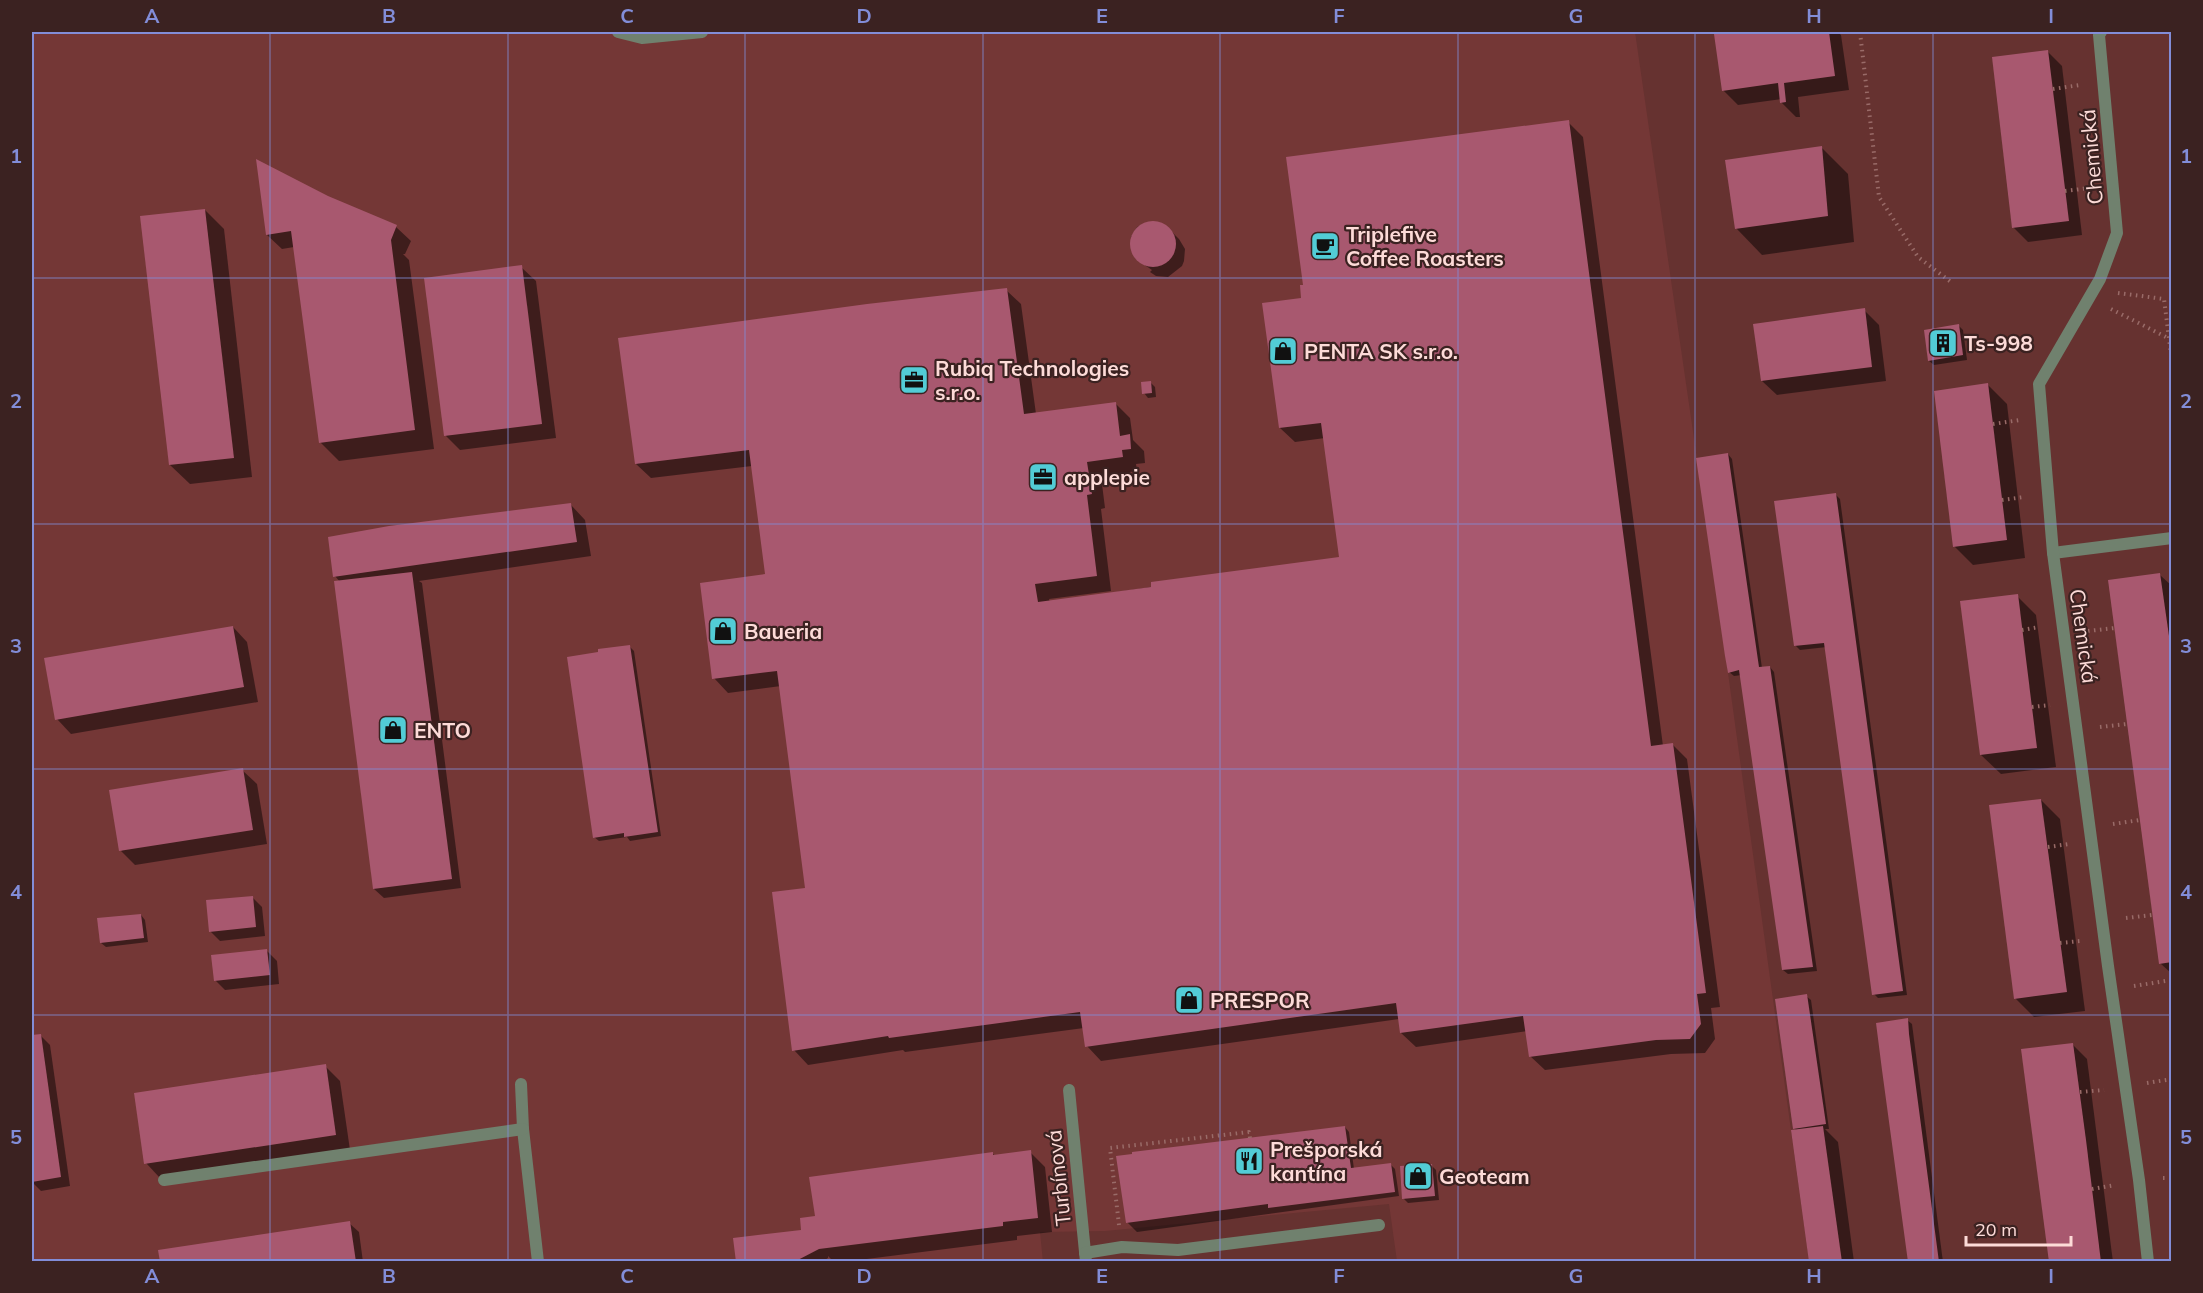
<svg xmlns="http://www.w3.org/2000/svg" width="2203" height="1293" font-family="Mulish,sans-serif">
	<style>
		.built { fill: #743736 }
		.shadow { fill: #0007 }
		.building { fill: #a8586f }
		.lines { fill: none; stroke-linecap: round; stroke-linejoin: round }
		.path { stroke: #996b68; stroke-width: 4; stroke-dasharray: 1.5 4.5; stroke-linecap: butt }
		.lane { stroke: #70816e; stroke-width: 12 }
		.street { stroke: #70816e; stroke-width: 12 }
		.grid { fill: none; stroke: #828dd8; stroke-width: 1.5; stroke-opacity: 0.55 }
		.labels { text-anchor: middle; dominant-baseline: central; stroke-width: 4.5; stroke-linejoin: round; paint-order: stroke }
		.street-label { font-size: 21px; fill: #fddbd8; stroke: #3b2221 }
		.poi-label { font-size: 21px; font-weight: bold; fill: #fddbd8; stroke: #3b2221; text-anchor: start }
		.neatline { fill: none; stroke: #828dd8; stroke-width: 2 }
		.grid-label { font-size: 20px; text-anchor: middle; font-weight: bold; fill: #828dd8 }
	</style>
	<rect width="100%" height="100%" fill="#663230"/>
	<path class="built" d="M32,32H1635L1728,673L1809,1261H1397L1389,1204L1105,1231L1040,1232L1043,1262L32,1261Z"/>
	<g class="shadow">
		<path d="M1741,32H1838L1841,35L1849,90L1798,97L1800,117H1796L1781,102V99L1738,105L1723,90L1716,35Z"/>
		<path d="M2048,52L2062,66L2082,235L2028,242L2013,227Z"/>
		<path d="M1568,122L1583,137L1663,746L1673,745L1687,759L1720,1007L1711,1008L1715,1039L1705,1053L1671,1054L1545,1070L1530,1056L1527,1031L1416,1047L1401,1033L1399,1019L1101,1061L1087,1046L1084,1028L905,1052L903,1050L808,1065L794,1050L807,889L781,686L728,693L714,678L767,576L752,466L651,478L636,464L1006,290L1021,304L1036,414L1115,403L1130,418L1133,440L1144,451L1145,463L1136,464L1137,471L1101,476L1105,508L1101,509L1111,591L1049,599L1050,602L1341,559L1325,438L1295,442L1280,428L1303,299Z"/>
		<path d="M1822,148L1848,174L1854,242L1762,255L1736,228Z"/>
		<path d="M328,197L396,227L411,241L405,254H403L409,260L434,449L339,461L320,442L294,247L282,249L267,235Z"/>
		<path d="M205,210L224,229L252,477L190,484L170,465Z"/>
		<path d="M1148,222L1159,223L1169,229L1179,239L1185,249L1184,261L1182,266L1168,277L1156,276L1150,272L1152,270L1136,259L1131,248V237L1137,227Z"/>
		<path d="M521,267L536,281L556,438L460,450L446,436Z"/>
		<path d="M1864,310L1879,325L1886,381L1777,395L1762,381Z"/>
		<path d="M1959,326L1963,330L1967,360L1934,365L1929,361Z"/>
		<path d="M1150,382L1155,387L1156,397L1148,398L1144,393Z"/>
		<path d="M1988,385L2007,404L2025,558L1973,565L1954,546Z"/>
		<path d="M1728,454L1732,459L1762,668L1770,667L1774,672L1817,971L1788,974L1783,970L1742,675L1734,676L1729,672Z"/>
		<path d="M1835,494L1840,499L1907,995L1878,998L1874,994L1827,647L1800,650L1795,645Z"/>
		<path d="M571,505L585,520L591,556L419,581L422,583L461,888L384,898L374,889L340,582L335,576Z"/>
		<path d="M2160,575L2172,586V974L2160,963Z"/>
		<path d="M2017,596L2036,615L2056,767L2001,774L1981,755Z"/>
		<path d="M233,627L247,642L258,702L71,734L57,719Z"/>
		<path d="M630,647L634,651L661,836L630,841L627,837L599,841L594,837L600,653Z"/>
		<path d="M242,770L257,784L267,844L135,865L121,851Z"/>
		<path d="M2041,800L2060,819L2085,1011L2034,1017L2015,998Z"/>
		<path d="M252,897L262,907L265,936L220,941L210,931Z"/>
		<path d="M141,915L145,920L148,942L106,947L101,943Z"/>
		<path d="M267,951L277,961L279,984L225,990L215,980Z"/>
		<path d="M1806,996L1811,1000L1829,1129H1825L1838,1142L1854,1262H1811L1797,1131L1794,1128Z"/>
		<path d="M1907,1020L1912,1024L1943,1262H1909Z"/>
		<path d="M2172,1032V1054L2169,1033Z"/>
		<path d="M40,1035L50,1045L70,1186L41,1191L32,1182V1036Z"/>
		<path d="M2073,1045L2087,1059L2113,1262H2051Z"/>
		<path d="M325,1066L340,1081L350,1150L160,1178L146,1163Z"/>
		<path d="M1345,1127L1349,1132L1354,1169L1391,1165L1395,1169L1399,1196L1137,1232L1127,1222Z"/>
		<path d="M1030,1152L1045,1167L1052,1232L1017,1236V1240L843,1262H834L828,1256V1258L822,1262H737L802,1232L993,1154L995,1156Z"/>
		<path d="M1431,1165L1436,1170L1439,1200L1408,1203L1404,1199Z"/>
		<path d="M349,1223L359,1232L363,1262H161Z"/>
	</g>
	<g class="building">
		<path d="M1729,32H1829L1835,76L1784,83L1786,102L1780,103L1778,83L1722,91L1714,34Z"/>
		<path d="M2048,50L2069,221L2012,228L1992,57Z"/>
		<path d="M1569,120L1651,746L1673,743L1706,993L1697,994L1701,1024L1690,1039L1656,1040L1529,1057L1523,1016L1400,1033L1396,1003L1085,1047L1080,1012L889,1038L888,1036L792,1051L772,892L805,888L777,671L712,679L700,583L765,574L749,450L635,464L618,338L867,304L1007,288L1024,414L1116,402L1120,436L1130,434L1131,449L1122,450L1123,457L1087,462L1092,494L1087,495L1097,576L1035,584L1038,602L1151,587V582L1339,557L1321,423L1279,428L1262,303L1301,298L1300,285H1303L1286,157Z"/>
		<path d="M1822,146L1828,216L1735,229L1725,160Z"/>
		<path d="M256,159L328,196L397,225L391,240L415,430L319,443L291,231L266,235Z"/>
		<path d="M205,209L234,458L169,465L140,216Z"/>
		<circle cx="1153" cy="244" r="23"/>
		<path d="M522,265L542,424L444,436L424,278Z"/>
		<path d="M1865,308L1872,367L1761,381L1753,324Z"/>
		<path d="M1959,324L1963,355L1928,361L1924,330Z"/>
		<path d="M1151,381L1152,393L1142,394L1141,382Z"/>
		<path d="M1988,383L2007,540L1953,547L1934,391Z"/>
		<path d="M1728,453L1759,667L1770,666L1813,967L1782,970L1739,670L1728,673L1725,656L1696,458Z"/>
		<path d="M1836,493L1903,991L1872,995L1824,643L1794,646L1774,501Z"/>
		<path d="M571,503L577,542L333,577L328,537L389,526Z"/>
		<path d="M412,572L452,879L373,889L334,581Z"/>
		<path d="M2160,573L2172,657V962L2159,964L2108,580Z"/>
		<path d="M2018,594L2037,748L1980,755L1960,601Z"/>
		<path d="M233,626L244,687L55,720L44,658Z"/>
		<path d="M630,645L658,832L624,837V833L593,838L567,657L598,652V649Z"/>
		<path d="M243,768L253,830L119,851L109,790Z"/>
		<path d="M2041,799L2067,992L2014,999L1989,805Z"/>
		<path d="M253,896L256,927L209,932L206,900Z"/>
		<path d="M141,914L144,938L100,943L97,918Z"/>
		<path d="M267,949L270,975L214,981L211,955Z"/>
		<path d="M1807,994L1826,1124L1793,1129L1775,999Z"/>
		<path d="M1908,1018L1909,1034L1939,1262H1908L1882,1070L1876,1023Z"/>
		<path d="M41,1034L61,1177L32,1182V1035Z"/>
		<path d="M2073,1043L2086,1140L2101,1262H2049L2021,1049Z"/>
		<path d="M326,1064L336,1135L144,1164L134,1093Z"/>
		<path d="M1345,1126L1351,1168L1391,1163L1395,1192L1268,1208V1204L1126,1223L1116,1156L1132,1154V1152Z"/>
		<path d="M1823,1126L1842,1262H1809L1791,1130Z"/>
		<path d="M1031,1150L1038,1218L1003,1222V1226L819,1249L794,1262H736L733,1238L801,1230L800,1218L815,1216L809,1177L993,1152V1155Z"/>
		<path d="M1432,1164L1435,1196L1402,1199L1400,1166Z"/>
		<path d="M350,1221L356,1262H160L158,1250Z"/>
	</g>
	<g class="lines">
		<g class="path">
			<path d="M1860,32L1879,197L1918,257L1951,282"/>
			<path d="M2053,89L2080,85"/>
			<path d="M2065,191L2090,188"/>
			<path d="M2118,293L2164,299L2172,362"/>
			<path d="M2111,309L2168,338"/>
			<path d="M1993,424L2020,420"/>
			<path d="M2002,500L2024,497"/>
			<path d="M2022,630L2039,627"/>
			<path d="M2088,631L2115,628"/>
			<path d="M2032,707L2050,705"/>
			<path d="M2100,727L2127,724"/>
			<path d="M2113,824L2140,820"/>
			<path d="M2048,847L2069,844"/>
			<path d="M2126,918L2152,915"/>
			<path d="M2060,943L2080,941"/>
			<path d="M2134,986L2172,980"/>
			<path d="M2147,1083L2172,1079"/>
			<path d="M2080,1092L2104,1090"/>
			<path d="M2163,1178H2172"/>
			<path d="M2092,1189L2115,1185"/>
			<path d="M1119,1225L1110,1148L1249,1132L1250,1138"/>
		</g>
		<g class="lane">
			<path d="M618,32L642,38L702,32"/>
			<path d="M2053,553L2172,538"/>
			<path d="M521,1084L523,1129L538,1262"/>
			<path d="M164,1180L523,1129"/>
		</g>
		<g class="street">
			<path d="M2101,32L2099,35L2117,233L2100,279L2039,384L2053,553L2108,966L2139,1180L2148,1262"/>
			<path d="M1069,1090L1086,1262"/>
			<path d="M1085,1253L1122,1247L1178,1250L1379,1225"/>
		</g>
	</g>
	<path class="grid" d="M270,32V1262M508,32V1262M745,32V1262M983,32V1262M1220,32V1262M1458,32V1262M1695,32V1262M1933,32V1262M32,278H2172M32,524H2172M32,769H2172M32,1015H2172"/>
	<defs>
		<g id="cafe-square" transform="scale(1.5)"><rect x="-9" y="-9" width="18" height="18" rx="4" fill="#52ccd6" stroke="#3b2221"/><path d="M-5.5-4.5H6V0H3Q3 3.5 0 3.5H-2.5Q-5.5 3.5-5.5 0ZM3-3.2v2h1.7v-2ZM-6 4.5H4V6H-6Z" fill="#111"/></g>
		<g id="building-square" transform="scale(1.5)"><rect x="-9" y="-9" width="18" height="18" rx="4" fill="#52ccd6" stroke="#3b2221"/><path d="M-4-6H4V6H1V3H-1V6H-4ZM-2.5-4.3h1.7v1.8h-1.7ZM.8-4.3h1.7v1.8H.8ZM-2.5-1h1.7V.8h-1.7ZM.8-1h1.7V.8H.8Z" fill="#111"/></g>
		<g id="shop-square" transform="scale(1.5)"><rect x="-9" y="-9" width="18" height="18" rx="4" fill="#52ccd6" stroke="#3b2221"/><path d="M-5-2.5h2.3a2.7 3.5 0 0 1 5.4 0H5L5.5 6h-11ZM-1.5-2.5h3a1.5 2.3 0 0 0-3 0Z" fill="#111"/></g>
		<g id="office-square" transform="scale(1.5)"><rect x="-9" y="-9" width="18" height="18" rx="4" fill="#52ccd6" stroke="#3b2221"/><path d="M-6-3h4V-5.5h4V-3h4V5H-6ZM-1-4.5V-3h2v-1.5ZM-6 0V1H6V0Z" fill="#111"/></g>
		<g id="restaurant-square" transform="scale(1.5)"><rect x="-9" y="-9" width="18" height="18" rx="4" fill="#52ccd6" stroke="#3b2221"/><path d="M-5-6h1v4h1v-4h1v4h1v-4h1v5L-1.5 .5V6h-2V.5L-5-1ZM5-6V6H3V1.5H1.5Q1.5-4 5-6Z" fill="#111"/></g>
	</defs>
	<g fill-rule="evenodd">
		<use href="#cafe-square" x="1325" y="246"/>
		<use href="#building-square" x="1943" y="343"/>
		<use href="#shop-square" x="1283" y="351"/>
		<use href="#office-square" x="914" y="380"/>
		<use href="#office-square" x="1043" y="477"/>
		<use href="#shop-square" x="723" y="631"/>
		<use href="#shop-square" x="393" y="730"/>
		<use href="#shop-square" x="1189" y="1000"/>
		<use href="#restaurant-square" x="1249" y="1161"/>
		<use href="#shop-square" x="1418" y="1176"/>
	</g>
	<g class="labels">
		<g class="street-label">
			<text transform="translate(2091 157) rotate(-95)">Chemická</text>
			<text transform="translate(2084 636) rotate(82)">Chemická</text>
			<text transform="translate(1058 1178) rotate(-96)">Turbínová</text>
		</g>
		<g class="poi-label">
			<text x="1346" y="234">Triplefive<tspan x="1346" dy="24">Coffee Roasters</tspan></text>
			<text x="1964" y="343">Ts-998</text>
			<text x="1304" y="351">PENTA SK s.r.o.</text>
			<text x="935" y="368">Rubiq Technologies<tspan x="935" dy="24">s.r.o.</tspan></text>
			<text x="1064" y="477">applepie</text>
			<text x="744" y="631">Baueria</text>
			<text x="414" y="730">ENTO</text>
			<text x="1210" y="1000">PRESPOR</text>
			<text x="1270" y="1149">Prešporská<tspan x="1270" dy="24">kantína</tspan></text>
			<text x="1439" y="1176">Geoteam</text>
		</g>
	</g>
	<rect width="2203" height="1293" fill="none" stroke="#3b2221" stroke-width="66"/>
	<path d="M1966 1236v9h105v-9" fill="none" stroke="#fddbd8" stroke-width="3"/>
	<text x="1975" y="1236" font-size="18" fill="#fddbd8" stroke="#3b2221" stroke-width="4.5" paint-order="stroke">20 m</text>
	<rect x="33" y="33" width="2137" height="1227" class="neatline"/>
	<g class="grid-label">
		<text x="152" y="23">A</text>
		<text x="389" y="23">B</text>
		<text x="627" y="23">C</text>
		<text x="864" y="23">D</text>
		<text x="1102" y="23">E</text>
		<text x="1339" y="23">F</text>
		<text x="1576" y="23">G</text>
		<text x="1814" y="23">H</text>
		<text x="2051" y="23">I</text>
		<text x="16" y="163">1</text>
		<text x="2186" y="163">1</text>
		<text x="16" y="408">2</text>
		<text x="2186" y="408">2</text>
		<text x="16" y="653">3</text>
		<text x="2186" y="653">3</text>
		<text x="16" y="899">4</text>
		<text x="2186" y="899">4</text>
		<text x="16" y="1144">5</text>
		<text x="2186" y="1144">5</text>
		<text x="152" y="1283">A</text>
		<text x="389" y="1283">B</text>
		<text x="627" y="1283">C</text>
		<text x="864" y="1283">D</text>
		<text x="1102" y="1283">E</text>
		<text x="1339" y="1283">F</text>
		<text x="1576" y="1283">G</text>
		<text x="1814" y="1283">H</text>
		<text x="2051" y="1283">I</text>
	</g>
</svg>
